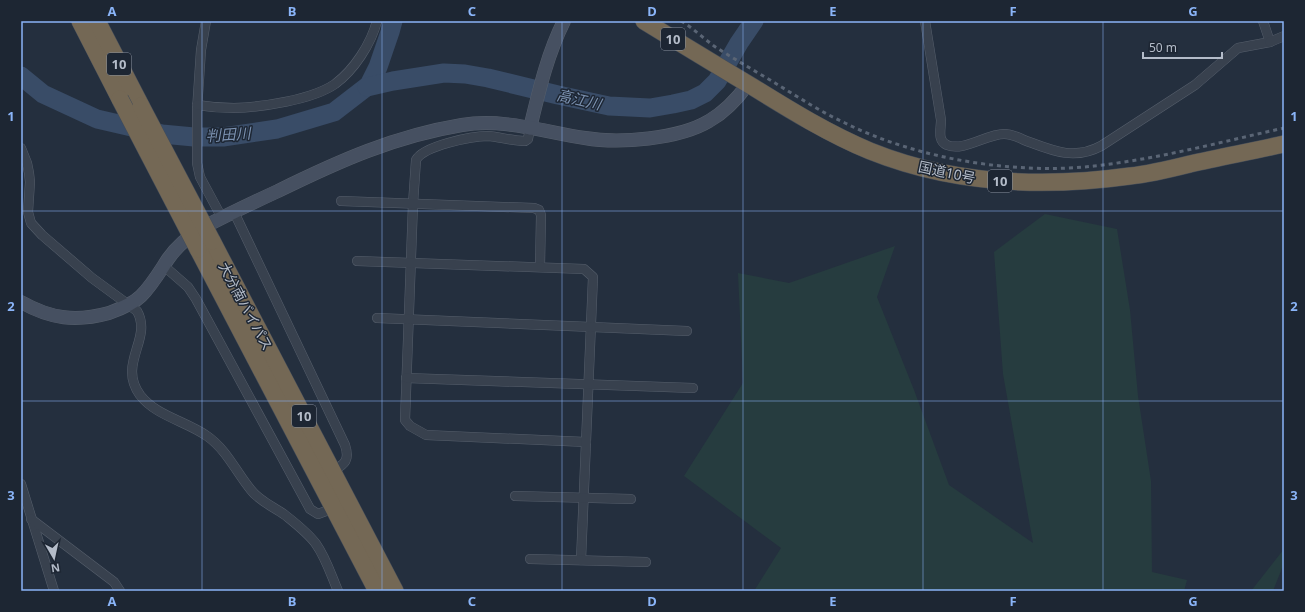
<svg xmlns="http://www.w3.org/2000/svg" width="1305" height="612" font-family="'Noto Sans','Noto Sans JP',sans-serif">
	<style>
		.green { fill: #263c3f }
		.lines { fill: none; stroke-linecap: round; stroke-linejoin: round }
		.river { stroke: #394c67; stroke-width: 19 }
		.street-casing { stroke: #565f6c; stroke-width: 10 }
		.secondary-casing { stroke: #565f6c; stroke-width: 14 }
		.highway-casing { stroke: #434c59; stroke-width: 18 }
		.street { stroke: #38414e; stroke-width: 9 }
		.secondary { stroke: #465061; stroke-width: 13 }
		.highway { stroke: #746855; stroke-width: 17 }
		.rail { stroke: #5a6575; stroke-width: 3; stroke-dasharray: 4 4; stroke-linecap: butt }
		.highway-bridge-casing { stroke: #434c59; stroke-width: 18; stroke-linecap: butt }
		.highway-bridge { stroke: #746855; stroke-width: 17 }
		.grid { fill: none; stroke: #8ab4f8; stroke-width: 1; stroke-opacity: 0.55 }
		.labels { text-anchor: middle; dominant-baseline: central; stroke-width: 3; stroke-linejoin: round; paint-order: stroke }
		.shield { fill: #1d2633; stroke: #878f9c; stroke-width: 1 }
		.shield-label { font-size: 13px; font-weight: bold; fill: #b4bcc9 }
		.street-label { font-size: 14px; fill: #b4bcc9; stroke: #1d2633 }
		.water-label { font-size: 15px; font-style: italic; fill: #7c92b1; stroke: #1d2633 }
		.neatline { fill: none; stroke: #8ab4f8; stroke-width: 1.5 }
		.grid-label { font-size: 13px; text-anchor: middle; font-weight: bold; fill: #8ab4f8 }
	</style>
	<rect width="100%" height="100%" fill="#242f3e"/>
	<g class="green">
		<path d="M1045,214L1117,229L1130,310L1138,396L1151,481L1152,572L1187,580L1184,591H754L781,548L684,476L743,383L738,273L789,283L895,246L877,297L914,390L949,485L1033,543L1003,374L994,252Z"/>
		<path d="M1284,549V563L1273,591H1251Z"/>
	</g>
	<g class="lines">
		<g class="river">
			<path d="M21,76L43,94L97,119L162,134L194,137H223L277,129L334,112L369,85L378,67L390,32L393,21"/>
			<path d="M367,87L393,81L444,73L465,74L488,78L558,95L609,106L650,108L673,104L691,100L705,93L717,81L739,43L754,21"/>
		</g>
		<g class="street-casing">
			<g id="street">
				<path d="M206,21L201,50L197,110V163L200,177L222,218"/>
				<path d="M925,21L941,120C941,129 937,141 947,145C963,152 987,134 1004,134C1011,134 1018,137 1024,140C1051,150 1073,161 1101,146L1195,85L1238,48L1270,42L1263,21"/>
				<path d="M1270,42L1284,36"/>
				<path d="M197,105C209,107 221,108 234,108C262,107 312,100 335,84C354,70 371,44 377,21"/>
				<path d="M530,128L528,139L525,141C513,141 500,137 488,136C472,136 423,146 416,160L413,204L405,420L410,426L426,435L586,442"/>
				<path d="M21,148L27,163L29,173L30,182L28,212L31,223L42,235L92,278L137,311C153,339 117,363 140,395C156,416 186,421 207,436C227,450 236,472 251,490C259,501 274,507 285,515C296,524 308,533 316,544C326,558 331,575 338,591"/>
				<path d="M341,201L534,208L539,210L541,215L540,267"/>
				<path d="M234,212L345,445C350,460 345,464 333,471"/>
				<path d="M357,261L584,269L593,277L581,560"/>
				<path d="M164,266L188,287L196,299L310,509L318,514L334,508"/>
				<path d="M377,318L687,331"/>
				<path d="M406,378L693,388"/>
				<path d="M21,484L54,591"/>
				<path d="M515,496L631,499"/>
				<path d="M31,519L114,582L120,591"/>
				<path d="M530,559L646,562"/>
			</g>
		</g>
		<g class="secondary-casing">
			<g id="secondary">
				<path d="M530,128C539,91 547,55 564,21"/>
				<path d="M21,302C51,319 76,322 109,313C120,309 133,304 141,296C152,285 160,271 168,259C177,246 189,236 202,228C227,215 252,203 278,191C339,161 395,136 462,125C503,118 545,132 585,138C619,144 679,139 709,121C725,112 737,99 748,84"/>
			</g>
		</g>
		<g class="highway-casing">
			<g id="highway">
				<path d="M80,21L120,99"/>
				<path d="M97,21L141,106"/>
				<path d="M644,21C680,43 716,65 753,87C790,110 829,134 870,151C952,184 1043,188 1130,176C1150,174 1170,169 1190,164C1221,157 1253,151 1284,144"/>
				<path d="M212,241L395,591"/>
				<path d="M198,249L377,591"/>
			</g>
		</g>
		<use href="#street" class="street"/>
		<use href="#secondary" class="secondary"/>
		<use href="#highway" class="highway"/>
		<path class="rail" d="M681,21C693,28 703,38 714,46C734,59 755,71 775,83C798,97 821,112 845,123C917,159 1015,175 1094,166C1158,159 1221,142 1284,128"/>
		<g class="highway-bridge-casing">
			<g id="highway-bridge">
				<path d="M120,99L198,249"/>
				<path d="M141,106L212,241"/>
			</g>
		</g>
		<use href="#highway-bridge" class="highway-bridge"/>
	</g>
	<path class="grid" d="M202,21V591M382,21V591M562,21V591M743,21V591M923,21V591M1103,21V591M21,211H1284M21,401H1284"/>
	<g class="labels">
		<g class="shield">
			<rect x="661" y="28" width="24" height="22" rx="3"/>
			<rect x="107" y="53" width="24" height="22" rx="3"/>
			<rect x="988" y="170" width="24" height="22" rx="3"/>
			<rect x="292" y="405" width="24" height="22" rx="3"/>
		</g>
		<g class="shield-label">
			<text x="673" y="39">10</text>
			<text x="119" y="64">10</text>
			<text x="1000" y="181">10</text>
			<text x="304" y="416">10</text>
		</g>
		<g class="street-label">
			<text transform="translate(947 172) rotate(12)">国道10号</text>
			<text transform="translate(246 306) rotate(62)">大分南バイパス</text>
		</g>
		<g class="water-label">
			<text transform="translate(579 99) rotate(13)">高江川</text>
			<text transform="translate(228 134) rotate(-4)">判田川</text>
		</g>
	</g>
	<rect width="1305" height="612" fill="none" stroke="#1d2633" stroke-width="44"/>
	<g transform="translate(54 558) rotate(171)" stroke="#1d2633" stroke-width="3" paint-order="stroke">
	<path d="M0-3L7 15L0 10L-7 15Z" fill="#b4bcc9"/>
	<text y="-6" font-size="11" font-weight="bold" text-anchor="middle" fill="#b4bcc9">N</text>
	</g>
	<path d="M1143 52v6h79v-6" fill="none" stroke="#b4bcc9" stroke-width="2"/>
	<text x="1149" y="52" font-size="12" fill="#b4bcc9" stroke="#1d2633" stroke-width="3" paint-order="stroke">50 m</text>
	<rect x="22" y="22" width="1261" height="568" class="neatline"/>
	<g class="grid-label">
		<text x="112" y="16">A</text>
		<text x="292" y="16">B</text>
		<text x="472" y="16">C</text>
		<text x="652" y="16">D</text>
		<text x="833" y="16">E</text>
		<text x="1013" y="16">F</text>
		<text x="1193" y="16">G</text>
		<text x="11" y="121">1</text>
		<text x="1294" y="121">1</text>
		<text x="11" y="311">2</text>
		<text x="1294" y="311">2</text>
		<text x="11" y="500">3</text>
		<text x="1294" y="500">3</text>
		<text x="112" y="606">A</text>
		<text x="292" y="606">B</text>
		<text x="472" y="606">C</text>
		<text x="652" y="606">D</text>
		<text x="833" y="606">E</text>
		<text x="1013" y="606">F</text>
		<text x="1193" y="606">G</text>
	</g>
</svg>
